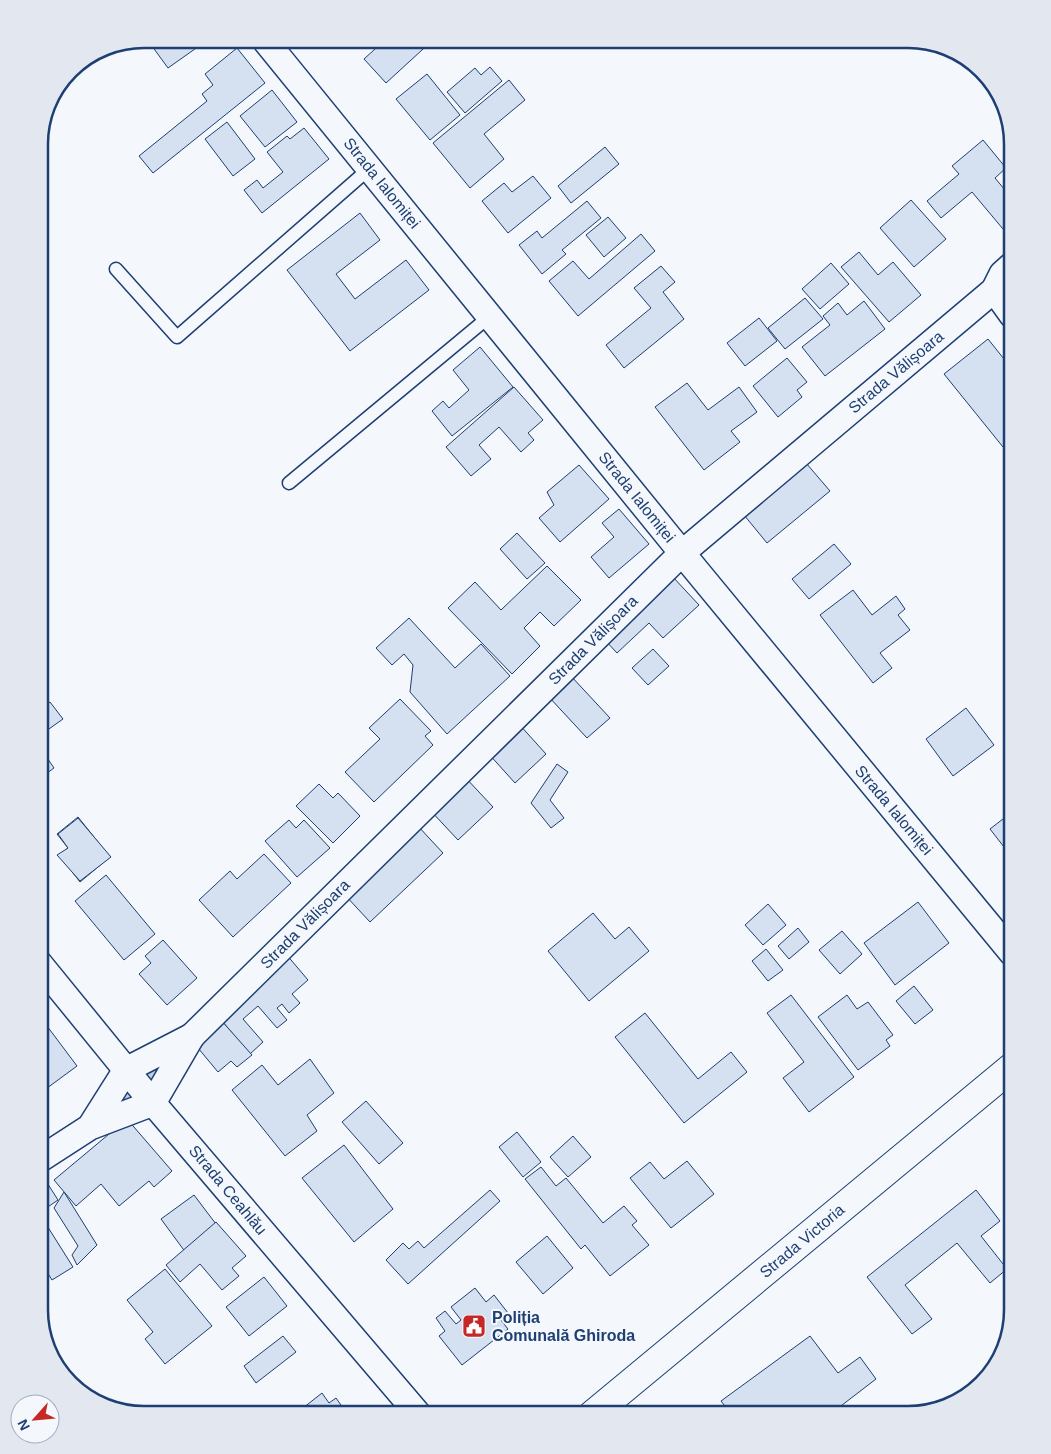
<svg xmlns="http://www.w3.org/2000/svg" width="1051" height="1454" font-family="Arial,sans-serif">
	<style>
		.lines { fill: none; stroke-linecap: round; stroke-linejoin: round }
		.stream { stroke: #bed0e5; stroke-width: 9 }
		.building { fill: #d5e0f0; stroke: #1d3f73 }
		.service-casing { stroke: #1d3f73; stroke-width: 15 }
		.minor-casing { stroke: #1d3f73; stroke-width: 28 }
		.tertiary-casing { stroke: #1d3f73; stroke-width: 30 }
		.service { stroke: #f4f7fb; stroke-width: 12 }
		.minor { stroke: #f4f7fb; stroke-width: 25 }
		.tertiary { stroke: #f4f7fb; stroke-width: 28 }
		.labels { text-anchor: middle; dominant-baseline: central; stroke-width: 4; stroke-linejoin: round; paint-order: stroke }
		.street-label { font-size: 16px; fill: #1d3f73; stroke: #f4f7fb }
		.poi-label { font-size: 16px; font-weight: bold; fill: #1d3f73; stroke: #f4f7fb; text-anchor: start }
		.rim { fill: none; stroke: #1d3f73; stroke-width: 2.5 }
	</style>
	<rect width="100%" height="100%" fill="#f4f7fb"/>
	<g class="lines">
		<path class="stream" d="M114,1109L167,1060"/>
	</g>
	<g class="building">
		<path d="M152,39H209L168,68L149,42Z"/>
		<path d="M386,39H434L386,83L364,59Z"/>
		<path d="M138,40L128,47L125,42Z"/>
		<path d="M237,48L265,83L153,173L139,156L207,101L202,94L213,85L205,74Z"/>
		<path d="M490,67L502,81L465,113L447,92L475,68L481,75Z"/>
		<path d="M427,74L460,115L430,140L396,99Z"/>
		<path d="M509,80L525,100L484,134L504,159L470,188L433,143Z"/>
		<path d="M272,90L297,122L265,147L240,116Z"/>
		<path d="M227,122L255,159L233,176L205,139Z"/>
		<path d="M304,128L329,159L262,213L244,190L257,180L263,188L283,172L267,152L287,136L290,139Z"/>
		<path d="M983,140L1006,168L995,178L1005,190L1012,184V221L1003,229L972,192L941,218L927,201L959,174L952,166Z"/>
		<path d="M605,147L619,164L571,203L558,186Z"/>
		<path d="M533,176L551,198L508,233L482,201L504,183L512,192Z"/>
		<path d="M911,200L946,239L914,267L880,228Z"/>
		<path d="M587,201L601,218L562,250L566,254L542,274L519,245L537,231L542,238Z"/>
		<path d="M360,213L380,240L336,274L355,299L406,260L429,290L350,351L287,270Z"/>
		<path d="M608,217L626,238L604,257L586,235Z"/>
		<path d="M641,234L655,251L578,316L549,281L573,261L589,279Z"/>
		<path d="M859,252L878,275L893,262L921,295L889,322L841,267Z"/>
		<path d="M831,263L849,284L820,309L802,289Z"/>
		<path d="M661,266L675,282L663,292L684,319L624,368L606,345L651,308L634,288Z"/>
		<path d="M805,298L823,319L785,349L768,328Z"/>
		<path d="M864,301L885,329L825,376L802,347L830,325L823,316L838,303L847,315Z"/>
		<path d="M759,318L777,341L745,366L727,343Z"/>
		<path d="M988,339L1012,369V439L1003,447L944,374Z"/>
		<path d="M480,347L513,387L452,436L432,411L443,401L449,408L469,390L453,370Z"/>
		<path d="M787,358L807,382L797,390L802,397L778,417L753,386Z"/>
		<path d="M687,383L708,410L739,387L757,412L731,431L740,442L704,470L655,407Z"/>
		<path d="M514,387L543,420L528,433L534,440L521,452L499,427L479,445L491,459L471,476L446,447Z"/>
		<path d="M806,463L830,491L767,543L744,515Z"/>
		<path d="M579,465L609,499L560,542L539,518L554,505L547,492Z"/>
		<path d="M619,509L649,544L609,578L591,557L614,537L602,523Z"/>
		<path d="M517,533L545,563L527,579L500,549Z"/>
		<path d="M834,544L851,564L809,599L792,579Z"/>
		<path d="M547,566L581,600L554,626L540,612L524,628L540,646L512,674L448,608L475,582L501,610Z"/>
		<path d="M672,576L699,605L663,638L649,623L617,653L604,639Z"/>
		<path d="M853,590L872,615L896,596L905,609L898,615L910,630L880,653L892,668L873,683L820,615Z"/>
		<path d="M409,618L455,668L481,644L510,676L447,734L410,692L413,665L404,654L392,665L376,648Z"/>
		<path d="M39,637L45,645L39,650Z"/>
		<path d="M653,649L669,666L648,685L632,668Z"/>
		<path d="M570,675L610,718L587,738L548,696Z"/>
		<path d="M400,699L431,731L425,736L433,745L374,802L345,772L380,739L369,728Z"/>
		<path d="M50,702L63,719L39,736V710Z"/>
		<path d="M966,708L994,745L953,776L926,739Z"/>
		<path d="M518,723L546,754L515,783L487,752Z"/>
		<path d="M39,746L54,768L39,779Z"/>
		<path d="M557,764L568,772L550,800L564,818L551,828L531,803Z"/>
		<path d="M464,776L493,807L458,840L429,809Z"/>
		<path d="M319,784L333,798L338,793L360,816L333,843L296,806Z"/>
		<path d="M1012,812V855L1011,856L990,829Z"/>
		<path d="M78,817L110,857L80,882L59,855L68,848L57,834Z"/>
		<path d="M78,818L111,857L80,881L57,855L68,848L58,834Z"/>
		<path d="M289,820L296,828L304,820L330,848L297,877L265,841Z"/>
		<path d="M417,825L443,853L370,922L344,894Z"/>
		<path d="M264,854L291,883L233,937L199,900L230,871L237,879Z"/>
		<path d="M106,875L155,934L124,960L75,901Z"/>
		<path d="M918,902L949,943L895,985L864,943Z"/>
		<path d="M768,904L786,925L763,945L745,925Z"/>
		<path d="M593,913L615,939L629,927L649,951L589,1001L548,951Z"/>
		<path d="M798,928L809,942L789,959L778,946Z"/>
		<path d="M842,931L862,954L840,974L819,950Z"/>
		<path d="M163,940L197,978L167,1005L139,974L151,963L145,956Z"/>
		<path d="M766,949L783,970L768,981L752,961Z"/>
		<path d="M286,954L308,980L292,994L300,1003L289,1013L282,1004L277,1008L287,1020L277,1028L258,1006L243,1019L263,1042L250,1054L216,1014Z"/>
		<path d="M914,986L933,1010L915,1024L896,1001Z"/>
		<path d="M791,995L854,1077L809,1112L783,1078L804,1062L767,1013Z"/>
		<path d="M847,995L857,1009L868,1002L893,1035L886,1040L890,1046L858,1070L818,1017Z"/>
		<path d="M645,1013L698,1079L731,1052L747,1072L684,1123L615,1037Z"/>
		<path d="M41,1018L77,1066L39,1094V1019Z"/>
		<path d="M220,1019L252,1055L237,1067L231,1061L218,1072L193,1042Z"/>
		<path d="M310,1059L334,1093L307,1115L317,1131L285,1156L232,1090L262,1065L278,1085Z"/>
		<path d="M366,1101L403,1143L379,1164L342,1122Z"/>
		<path d="M127,1119L172,1171L154,1187L149,1181L119,1206L101,1184L76,1206L54,1180Z"/>
		<path d="M517,1132L541,1162L523,1177L499,1147Z"/>
		<path d="M573,1136L591,1157L568,1177L550,1157Z"/>
		<path d="M344,1145L393,1209L354,1242L302,1178Z"/>
		<path d="M687,1161L714,1194L671,1228L630,1178L650,1162L664,1179Z"/>
		<path d="M541,1167L556,1186L566,1178L603,1223L624,1206L637,1221L632,1225L649,1245L610,1276L585,1245L581,1249L525,1179Z"/>
		<path d="M39,1170L58,1200L39,1213Z"/>
		<path d="M490,1190L500,1201L408,1284L386,1260L403,1243L409,1249L418,1241L424,1248Z"/>
		<path d="M976,1190L1000,1221L981,1236L1007,1269L990,1283L957,1243L905,1285L932,1319L912,1334L867,1277Z"/>
		<path d="M64,1192L97,1245L77,1265L72,1255L78,1246L54,1208Z"/>
		<path d="M194,1195L219,1228L186,1253L161,1219Z"/>
		<path d="M39,1213L73,1267L52,1280L39,1259Z"/>
		<path d="M216,1222L246,1256L232,1268L239,1276L222,1290L200,1264L180,1282L166,1265Z"/>
		<path d="M547,1236L573,1268L543,1294L516,1262Z"/>
		<path d="M165,1269L212,1326L165,1364L145,1339L153,1332L127,1300Z"/>
		<path d="M264,1277L287,1306L249,1336L226,1307Z"/>
		<path d="M475,1288L486,1302L494,1295L508,1313L500,1319L508,1329L462,1365L439,1336L445,1331L436,1318L445,1311L456,1324L461,1320L451,1307Z"/>
		<path d="M283,1336L296,1352L256,1383L244,1366Z"/>
		<path d="M810,1336L838,1373L860,1357L876,1379L833,1412L835,1415H794L789,1408L780,1415H732L721,1401Z"/>
		<path d="M322,1393L329,1403L336,1398L348,1415H308L303,1408Z"/>
	</g>
	<g class="lines">
		<g class="service-casing">
			<g id="service">
				<path d="M116,269L177,337L370,168"/>
				<path d="M289,483L490,316"/>
			</g>
		</g>
		<g class="minor-casing">
			<g id="minor">
				<path d="M264,39L682,553L1012,953"/>
				<path d="M994,290L1012,315"/>
				<path d="M39,963L153,1103L419,1415"/>
				<path d="M192,1036L682,553L994,290L1002,274L1012,265"/>
				<path d="M39,1160L90,1127L153,1103L192,1036L126,1070L90,1127"/>
			</g>
		</g>
		<g class="tertiary-casing">
			<path id="tertiary" d="M592,1415L1012,1067"/>
		</g>
		<use href="#service" class="service"/>
		<use href="#minor" class="minor"/>
		<use href="#tertiary" class="tertiary"/>
	</g>
	<defs>
		<g id="civic-square" transform="scale(1.25)"><rect x="-9" y="-9" width="18" height="18" rx="4" fill="#c62828" stroke="#f4f7fb"/><path d="M-.6-6.5H3V-4.5H.6V-3L4-1V1h2V6H-6V1h2V-1L-.6-3ZM-1.2 2.5V6h2.4V2.5Z" fill="#fff"/></g>
	</defs>
	<g fill-rule="evenodd">
		<use href="#civic-square" x="474" y="1326"/>
	</g>
	<g class="labels">
		<g class="street-label">
			<text transform="translate(382 183) rotate(51)">Strada Ialomiței</text>
			<text transform="translate(896 372) rotate(-40)">Strada Vălișoara</text>
			<text transform="translate(637 497) rotate(51)">Strada Ialomiței</text>
			<text transform="translate(593 640) rotate(-45)">Strada Vălișoara</text>
			<text transform="translate(894 810) rotate(50)">Strada Ialomiței</text>
			<text transform="translate(305 924) rotate(-45)">Strada Vălișoara</text>
			<text transform="translate(228 1190) rotate(50)">Strada Ceahlău</text>
			<text transform="translate(802 1241) rotate(-40)">Strada Victoria</text>
		</g>
		<g class="poi-label">
			<text x="492" y="1317">Poliția<tspan x="492" dy="18">Comunală Ghiroda</tspan></text>
		</g>
	</g>
	<path d="M0 0H1051V1454H0ZM144 48H908A96 96 0 0 1 1004 144V1310A96 96 0 0 1 908 1406H144A96 96 0 0 1 48 1310V144A96 96 0 0 1 144 48Z" fill="#e3e8f0" fill-rule="evenodd"/>
	<path class="rim" d="M144 48H908A96 96 0 0 1 1004 144V1310A96 96 0 0 1 908 1406H144A96 96 0 0 1 48 1310V144A96 96 0 0 1 144 48Z"/>
	<g transform="translate(35 1419) rotate(243)"><circle r="24" fill="#f4f7fb" stroke="#9eadc5"/>
	<path d="M0-4L9 19L0 12L-9 19Z" fill="#c62828"/>
	<text y="-8" font-size="14" font-weight="bold" text-anchor="middle" fill="#1d3f73">N</text>
	</g>
</svg>
